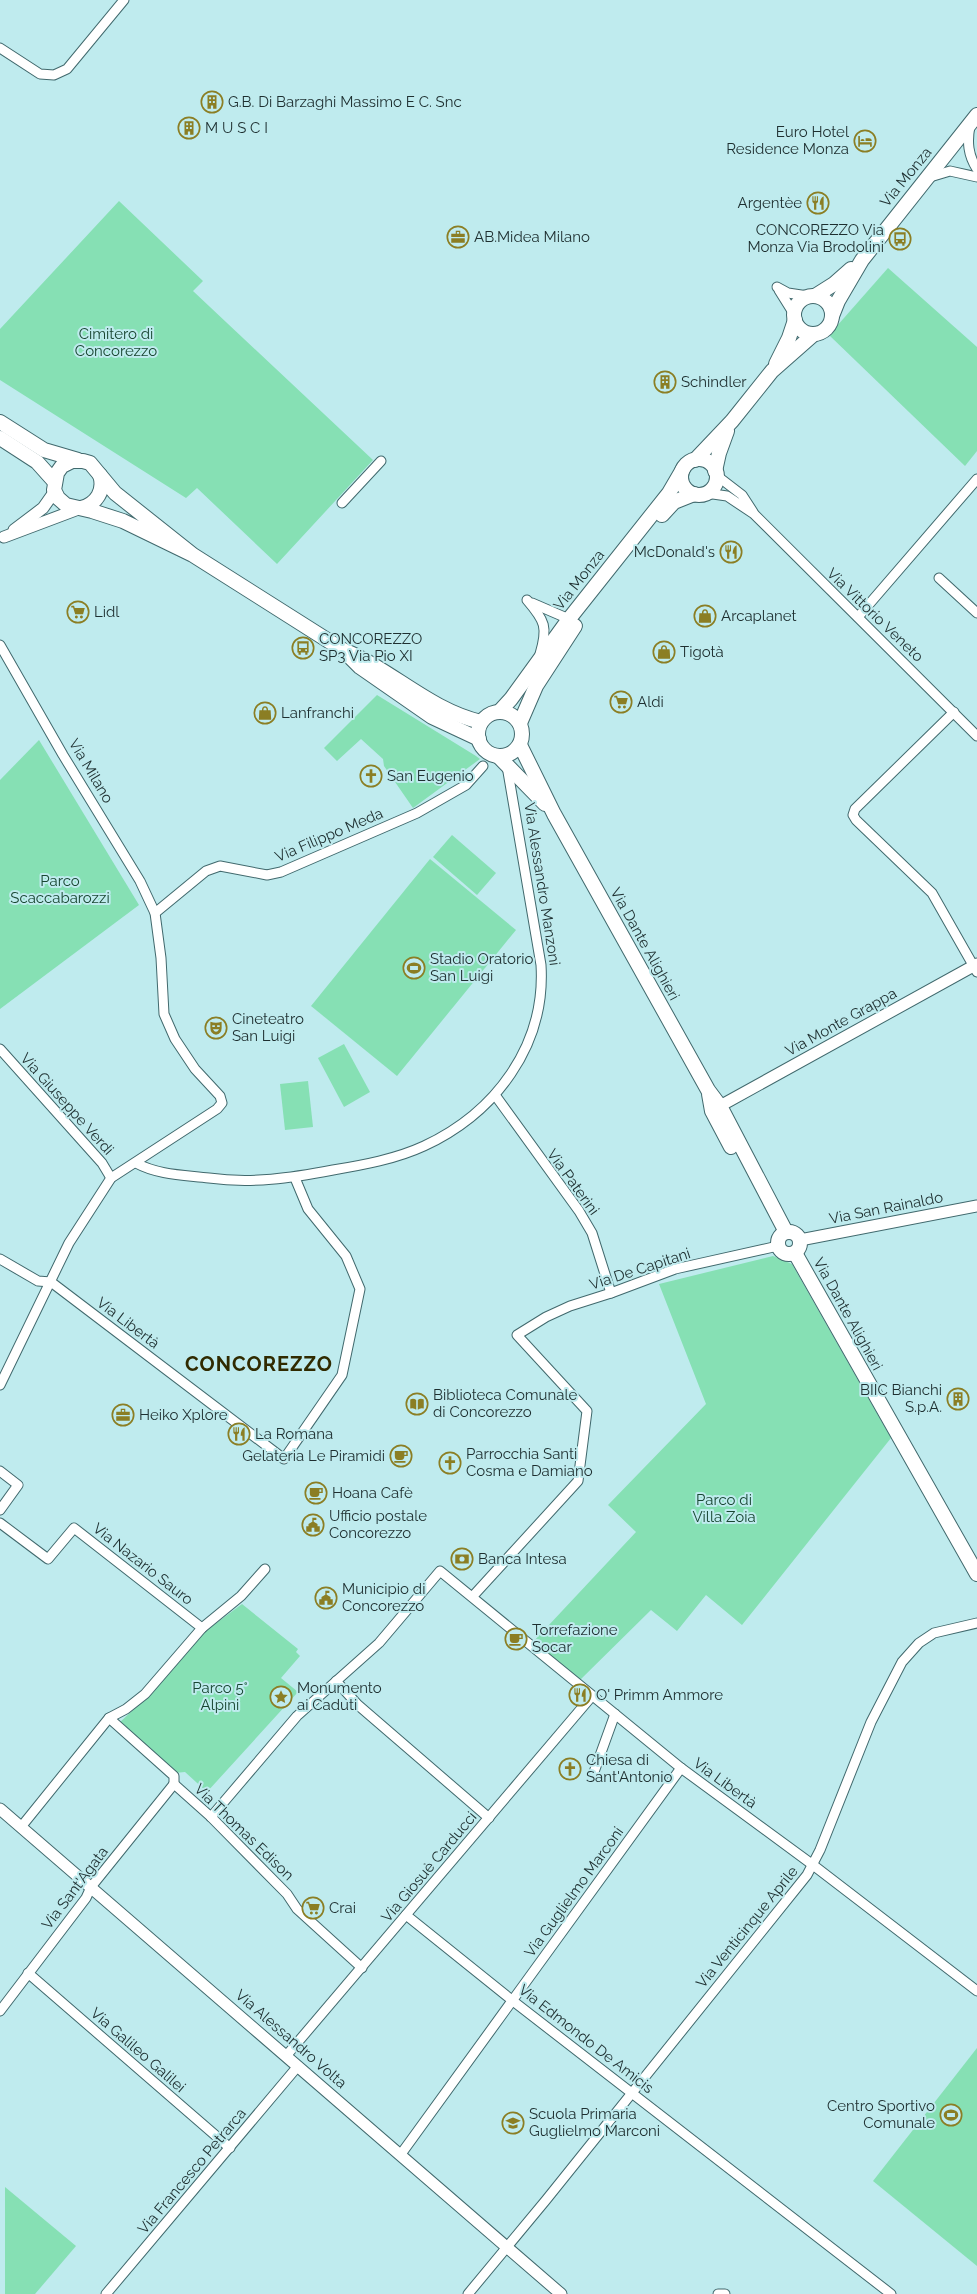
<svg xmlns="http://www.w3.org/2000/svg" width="977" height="2294" font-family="Raleway,sans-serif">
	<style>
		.green { fill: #86e0b4 }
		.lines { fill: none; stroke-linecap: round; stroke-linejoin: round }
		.minor-casing { stroke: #41696d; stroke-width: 11 }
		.tertiary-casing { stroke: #41696d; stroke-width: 13 }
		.secondary-casing { stroke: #41696d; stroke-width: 16 }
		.minor { stroke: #fff; stroke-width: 9 }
		.tertiary { stroke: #fff; stroke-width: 11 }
		.secondary { stroke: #fff; stroke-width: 14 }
		.labels { text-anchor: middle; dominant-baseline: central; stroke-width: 4; stroke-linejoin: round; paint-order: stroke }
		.poi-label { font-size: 15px; fill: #1e2f30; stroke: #bfebee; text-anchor: start }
		.street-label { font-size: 15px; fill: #1e2f30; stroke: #bfebee }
		.park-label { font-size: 15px; fill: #194632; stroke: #bfebee }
		.district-label { font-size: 20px; font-weight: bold; letter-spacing: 1px; fill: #302a00; stroke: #bfebee }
	</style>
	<rect width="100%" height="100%" fill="#bfebee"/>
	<g class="green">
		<path d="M119,201L203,281L193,291L373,460L277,564L197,488L186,498L0,380V329Z"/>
		<path d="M888,268L977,347V451L965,466L829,335Z"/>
		<path d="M377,695L476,756L480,759L413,808L384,766L383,759L361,739L337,761L324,748Z"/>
		<path d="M39,740L139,905L0,1009V780Z"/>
		<path d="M452,835L496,873L477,895L433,857Z"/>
		<path d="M430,859L516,930L397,1076L311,1006Z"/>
		<path d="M344,1044L370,1092L344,1107L318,1058Z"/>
		<path d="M308,1081L313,1127L285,1130L280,1084Z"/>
		<path d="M773,1256L792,1264L891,1438L742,1625L706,1595L677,1631L651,1610L579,1681L533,1642L636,1532L608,1505L706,1404L659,1284Z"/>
		<path d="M242,1604L298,1649L296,1652L300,1656L281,1678L298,1692L207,1792L185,1772L174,1773L119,1723L149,1695L207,1630Z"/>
		<path d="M977,2048V2266L873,2181Z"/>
		<path d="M5,2187L76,2246L35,2294H5Z"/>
	</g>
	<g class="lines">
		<g class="minor-casing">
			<g id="minor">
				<path d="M0,48L40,74L54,75L67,69L124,0"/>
				<path d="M970,126C967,142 968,155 977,169"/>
				<path d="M930,177L950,171L977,177"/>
				<path d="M777,287L788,293L808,296"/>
				<path d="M779,290L794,314"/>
				<path d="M716,475L742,495L753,512"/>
				<path d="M706,493L727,496L754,514L977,736"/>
				<path d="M342,503L381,461"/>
				<path d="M939,578L977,613"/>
				<path d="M527,600C545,621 548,627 540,654"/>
				<path d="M532,603L569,619"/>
				<path d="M858,617L977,479"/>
				<path d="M0,645L63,755L140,881L155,913L161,958L164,1014L175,1039L195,1069L220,1096L222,1103L217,1109L111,1178L69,1243L0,1385"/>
				<path d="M954,712L855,809L853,815L856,820L932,893L977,972"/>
				<path d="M155,913L206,871L220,866L267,875L281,872L417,813L466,785L483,766"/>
				<path d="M0,1049L102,1163L111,1178"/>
				<path d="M495,1095L579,1211L592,1233L611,1293"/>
				<path d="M136,1163C158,1175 184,1175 209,1178C252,1184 291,1178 333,1170C363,1165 396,1159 424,1146C495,1113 546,1046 541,965L507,766"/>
				<path d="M0,1259L38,1281L51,1282"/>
				<path d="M51,1282L284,1459L342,1375L360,1289L346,1256L308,1209L295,1178"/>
				<path d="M0,1471L18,1485L0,1510"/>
				<path d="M0,1523L48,1559L74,1528L202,1628"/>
				<path d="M473,1596L578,1481L587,1411L517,1335L546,1317L570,1306L611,1293L675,1269L778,1246"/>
				<path d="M336,1681L358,1705L489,1818"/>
				<path d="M109,1718L174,1776V1784"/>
				<path d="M594,1772L615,1714"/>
				<path d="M174,1784L211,1817L287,1894L297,1909L362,1968"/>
				<path d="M211,1817L297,1716L379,1643L440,1571L681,1768L813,1865L977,1991"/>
				<path d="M21,1827L109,1718L126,1709L145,1694L202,1628L241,1596L265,1569"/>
				<path d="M406,1915L513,2001L891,2294"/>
				<path d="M28,1973L230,2148"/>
				<path d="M0,2011L86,1898L91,1887L174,1784"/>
				<path d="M286,2056L592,1696"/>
				<path d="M401,2154L681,1768"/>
				<path d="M106,2294L298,2066"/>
				<path d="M468,2294L546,2200L807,1875L820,1850L871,1722L902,1662L919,1643L934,1633L977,1623"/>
				<path d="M718,2294H725"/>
			</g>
		</g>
		<g class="tertiary-casing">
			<g id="tertiary">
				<path d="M14,530L43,508L55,491"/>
				<path d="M4,537L81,508"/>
				<path d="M720,1106L977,964"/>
				<path d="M800,1240L977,1206"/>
				<path d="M0,1809L561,2294"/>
			</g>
		</g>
		<g class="secondary-casing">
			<g id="secondary">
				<circle cx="813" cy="315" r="19"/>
				<path d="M815,296L834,284L851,269"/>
				<path d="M832,316L838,301L862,260L977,115"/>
				<path d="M776,364L789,338L795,320"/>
				<path d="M0,422L44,450L78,460"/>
				<path d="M0,438L37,462L54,481"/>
				<circle cx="699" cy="477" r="18"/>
				<path d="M695,460L732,421L772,371L814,334"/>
				<path d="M715,471L719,453L727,431"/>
				<path d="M81,508C97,504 105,490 100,475"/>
				<path d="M662,515L674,502L694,494"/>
				<path d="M193,555L123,521L92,511L66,505L58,498L54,490L57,473L62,466L72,461H83L90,463L115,493L193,555L343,650C391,669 429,710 481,722"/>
				<path d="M347,654L360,667L432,717L479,739"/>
				<path d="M500,711L511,699L569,619L669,493L683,469"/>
				<circle cx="500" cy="734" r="22"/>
				<path d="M520,723L536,686L575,626"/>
				<path d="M520,745L554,814L708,1090L720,1106L786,1232"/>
				<path d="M498,756L545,804"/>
				<path d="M709,1094L712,1111L731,1147"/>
				<circle cx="789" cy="1243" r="11"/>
				<path d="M795,1253L977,1574"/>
			</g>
		</g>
		<use href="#minor" class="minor"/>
		<use href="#tertiary" class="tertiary"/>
		<use href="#secondary" class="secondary"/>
	</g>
	<defs>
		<g id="building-ring" transform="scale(1.125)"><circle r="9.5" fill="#bfebee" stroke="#8b7e24" stroke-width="1.5"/><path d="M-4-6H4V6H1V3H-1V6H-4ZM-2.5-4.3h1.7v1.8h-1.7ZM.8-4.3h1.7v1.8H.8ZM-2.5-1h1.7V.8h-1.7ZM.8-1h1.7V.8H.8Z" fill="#8b7e24"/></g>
		<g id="hotel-ring" transform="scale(1.125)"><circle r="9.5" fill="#bfebee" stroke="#8b7e24" stroke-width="1.5"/><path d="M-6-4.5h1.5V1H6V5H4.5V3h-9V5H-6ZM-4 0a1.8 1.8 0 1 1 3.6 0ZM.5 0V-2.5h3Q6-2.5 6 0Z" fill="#8b7e24"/></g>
		<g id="restaurant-ring" transform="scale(1.125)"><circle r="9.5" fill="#bfebee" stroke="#8b7e24" stroke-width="1.5"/><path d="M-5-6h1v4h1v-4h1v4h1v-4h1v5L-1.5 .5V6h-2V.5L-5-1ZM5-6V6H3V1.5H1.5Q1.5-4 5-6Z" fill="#8b7e24"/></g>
		<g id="office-ring" transform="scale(1.125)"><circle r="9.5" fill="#bfebee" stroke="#8b7e24" stroke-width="1.5"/><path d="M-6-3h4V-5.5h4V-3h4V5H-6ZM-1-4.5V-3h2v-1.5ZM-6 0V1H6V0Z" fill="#8b7e24"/></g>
		<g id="bus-ring" transform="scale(1.125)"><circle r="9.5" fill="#bfebee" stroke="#8b7e24" stroke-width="1.5"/><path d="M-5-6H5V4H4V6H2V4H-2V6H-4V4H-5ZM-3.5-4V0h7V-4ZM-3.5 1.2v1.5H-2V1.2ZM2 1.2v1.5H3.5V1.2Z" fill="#8b7e24"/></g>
		<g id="supermarket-ring" transform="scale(1.125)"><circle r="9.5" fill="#bfebee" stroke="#8b7e24" stroke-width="1.5"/><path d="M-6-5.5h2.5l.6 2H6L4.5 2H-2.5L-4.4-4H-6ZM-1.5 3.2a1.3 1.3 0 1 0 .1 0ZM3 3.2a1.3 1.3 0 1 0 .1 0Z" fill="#8b7e24"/></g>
		<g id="shop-ring" transform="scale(1.125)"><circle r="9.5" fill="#bfebee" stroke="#8b7e24" stroke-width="1.5"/><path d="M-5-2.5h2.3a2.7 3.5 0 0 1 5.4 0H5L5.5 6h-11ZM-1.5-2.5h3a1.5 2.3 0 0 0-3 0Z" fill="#8b7e24"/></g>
		<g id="church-ring" transform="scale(1.125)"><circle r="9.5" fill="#bfebee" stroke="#8b7e24" stroke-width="1.5"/><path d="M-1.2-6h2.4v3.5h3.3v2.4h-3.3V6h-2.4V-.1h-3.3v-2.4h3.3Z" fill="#8b7e24"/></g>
		<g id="stadium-ring" transform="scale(1.125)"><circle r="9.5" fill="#bfebee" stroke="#8b7e24" stroke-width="1.5"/><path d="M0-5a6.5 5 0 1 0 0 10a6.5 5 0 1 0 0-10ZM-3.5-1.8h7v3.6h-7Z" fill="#8b7e24"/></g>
		<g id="theatre-ring" transform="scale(1.125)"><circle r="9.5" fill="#bfebee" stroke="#8b7e24" stroke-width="1.5"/><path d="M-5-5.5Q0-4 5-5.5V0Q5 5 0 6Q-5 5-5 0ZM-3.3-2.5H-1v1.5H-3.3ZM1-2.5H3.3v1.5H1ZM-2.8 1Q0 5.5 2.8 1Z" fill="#8b7e24"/></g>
		<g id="library-ring" transform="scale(1.125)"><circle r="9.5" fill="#bfebee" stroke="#8b7e24" stroke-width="1.5"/><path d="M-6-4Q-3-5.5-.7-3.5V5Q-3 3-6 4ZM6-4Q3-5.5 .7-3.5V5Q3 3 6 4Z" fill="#8b7e24"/></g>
		<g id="cafe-ring" transform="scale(1.125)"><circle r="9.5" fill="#bfebee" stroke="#8b7e24" stroke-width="1.5"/><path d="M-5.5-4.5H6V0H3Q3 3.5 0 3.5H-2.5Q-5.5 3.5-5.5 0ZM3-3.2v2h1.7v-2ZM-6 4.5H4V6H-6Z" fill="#8b7e24"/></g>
		<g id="civic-ring" transform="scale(1.125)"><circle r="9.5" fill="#bfebee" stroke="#8b7e24" stroke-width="1.5"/><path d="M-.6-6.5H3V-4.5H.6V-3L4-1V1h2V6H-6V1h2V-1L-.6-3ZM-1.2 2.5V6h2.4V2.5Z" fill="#8b7e24"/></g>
		<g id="bank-ring" transform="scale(1.125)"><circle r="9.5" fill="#bfebee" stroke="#8b7e24" stroke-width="1.5"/><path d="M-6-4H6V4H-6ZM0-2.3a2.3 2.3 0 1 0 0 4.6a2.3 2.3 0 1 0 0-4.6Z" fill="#8b7e24"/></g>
		<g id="sight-ring" transform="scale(1.125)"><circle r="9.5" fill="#bfebee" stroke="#8b7e24" stroke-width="1.5"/><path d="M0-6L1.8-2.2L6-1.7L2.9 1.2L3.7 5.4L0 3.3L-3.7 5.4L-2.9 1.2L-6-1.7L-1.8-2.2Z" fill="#8b7e24"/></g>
		<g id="school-ring" transform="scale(1.125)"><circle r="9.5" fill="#bfebee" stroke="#8b7e24" stroke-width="1.5"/><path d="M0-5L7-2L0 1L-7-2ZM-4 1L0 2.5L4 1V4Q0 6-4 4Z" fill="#8b7e24"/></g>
	</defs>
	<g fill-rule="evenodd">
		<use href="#building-ring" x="212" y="102"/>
		<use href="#building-ring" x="189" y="128"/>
		<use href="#hotel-ring" x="865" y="141"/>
		<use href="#restaurant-ring" x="818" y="203"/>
		<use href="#office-ring" x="458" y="237"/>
		<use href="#bus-ring" x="900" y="239"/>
		<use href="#building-ring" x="665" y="382"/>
		<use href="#restaurant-ring" x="731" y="552"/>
		<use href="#supermarket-ring" x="78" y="612"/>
		<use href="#shop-ring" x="705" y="616"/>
		<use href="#bus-ring" x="303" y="648"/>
		<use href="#shop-ring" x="664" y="652"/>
		<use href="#supermarket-ring" x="621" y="702"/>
		<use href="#shop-ring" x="265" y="713"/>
		<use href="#church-ring" x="371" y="776"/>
		<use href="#stadium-ring" x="414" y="968"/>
		<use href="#theatre-ring" x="216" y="1028"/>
		<use href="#building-ring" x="958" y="1399"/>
		<use href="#library-ring" x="417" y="1404"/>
		<use href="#office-ring" x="123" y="1415"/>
		<use href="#restaurant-ring" x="239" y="1434"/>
		<use href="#cafe-ring" x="401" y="1456"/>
		<use href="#church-ring" x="450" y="1463"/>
		<use href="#cafe-ring" x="316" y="1493"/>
		<use href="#civic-ring" x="313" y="1525"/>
		<use href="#bank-ring" x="462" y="1559"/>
		<use href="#civic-ring" x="326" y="1598"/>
		<use href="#cafe-ring" x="516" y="1639"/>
		<use href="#restaurant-ring" x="580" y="1695"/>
		<use href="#sight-ring" x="281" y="1697"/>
		<use href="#church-ring" x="570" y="1769"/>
		<use href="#supermarket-ring" x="313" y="1908"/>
		<use href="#stadium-ring" x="951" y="2115"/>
		<use href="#school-ring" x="513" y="2123"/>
	</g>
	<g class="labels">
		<g class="poi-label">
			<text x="228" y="102">G.B. Di Barzaghi Massimo E C. Snc</text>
			<text x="205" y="128">M U S C I</text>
			<text x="849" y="132" text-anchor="end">Euro Hotel<tspan x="849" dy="17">Residence Monza</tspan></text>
			<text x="802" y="203" text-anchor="end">Argentèe</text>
			<text x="884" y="230" text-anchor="end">CONCOREZZO Via<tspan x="884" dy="17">Monza Via Brodolini</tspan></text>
			<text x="474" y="237">AB.Midea Milano</text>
			<text x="681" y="382">Schindler</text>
			<text x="715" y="552" text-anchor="end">McDonald's</text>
			<text x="94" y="612">Lidl</text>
			<text x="721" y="616">Arcaplanet</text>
			<text x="319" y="639">CONCOREZZO<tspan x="319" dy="17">SP3 Via Pio XI</tspan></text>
			<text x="680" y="652">Tigotà</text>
			<text x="637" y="702">Aldi</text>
			<text x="281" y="713">Lanfranchi</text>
			<text x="387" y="776">San Eugenio</text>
			<text x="430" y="959">Stadio Oratorio<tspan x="430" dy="17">San Luigi</tspan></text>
			<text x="232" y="1019">Cineteatro<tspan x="232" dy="17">San Luigi</tspan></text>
			<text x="942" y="1390" text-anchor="end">BIIC Bianchi<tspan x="942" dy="17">S.p.A.</tspan></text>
			<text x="433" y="1395">Biblioteca Comunale<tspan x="433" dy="17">di Concorezzo</tspan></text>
			<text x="139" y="1415">Heiko Xplore</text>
			<text x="255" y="1434">La Romana</text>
			<text x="466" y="1454">Parrocchia Santi<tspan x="466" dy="17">Cosma e Damiano</tspan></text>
			<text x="385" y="1456" text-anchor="end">Gelateria Le Piramidi</text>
			<text x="332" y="1493">Hoana Cafè</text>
			<text x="329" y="1516">Ufficio postale<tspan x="329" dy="17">Concorezzo</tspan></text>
			<text x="478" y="1559">Banca Intesa</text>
			<text x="342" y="1589">Municipio di<tspan x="342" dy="17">Concorezzo</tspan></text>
			<text x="532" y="1630">Torrefazione<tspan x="532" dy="17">Socar</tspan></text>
			<text x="297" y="1688">Monumento<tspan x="297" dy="17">ai Caduti</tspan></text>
			<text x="596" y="1695">O' Primm Ammore</text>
			<text x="586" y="1760">Chiesa di<tspan x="586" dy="17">Sant'Antonio</tspan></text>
			<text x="329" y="1908">Crai</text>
			<text x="935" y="2106" text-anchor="end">Centro Sportivo<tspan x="935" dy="17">Comunale</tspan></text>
			<text x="529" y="2114">Scuola Primaria<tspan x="529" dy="17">Guglielmo Marconi</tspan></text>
		</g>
		<g class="street-label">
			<text transform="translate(906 177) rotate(-51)">Via Monza</text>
			<text transform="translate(579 580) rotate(-52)">Via Monza</text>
			<text transform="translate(875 615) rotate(44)">Via Vittorio Veneto</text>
			<text transform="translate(91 771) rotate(59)">Via Milano</text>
			<text transform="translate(329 835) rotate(-23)">Via Filippo Meda</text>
			<text transform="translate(542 884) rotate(81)">Via Alessandro Manzoni</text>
			<text transform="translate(645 944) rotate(61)">Via Dante Alighieri</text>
			<text transform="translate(841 1022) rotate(-29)">Via Monte Grappa</text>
			<text transform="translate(67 1104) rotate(48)">Via Giuseppe Verdi</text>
			<text transform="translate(573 1182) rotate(54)">Via Paterini</text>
			<text transform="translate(886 1208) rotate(-11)">Via San Rainaldo</text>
			<text transform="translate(640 1269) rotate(-18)">Via De Capitani</text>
			<text transform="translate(848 1314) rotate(61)">Via Dante Alighieri</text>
			<text transform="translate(128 1323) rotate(37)">Via Libertà</text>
			<text transform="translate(143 1564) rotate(38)">Via Nazario Sauro</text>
			<text transform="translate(725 1783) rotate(36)">Via Libertà</text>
			<text transform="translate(244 1832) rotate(44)">Via Thomas Edison</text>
			<text transform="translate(429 1867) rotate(-50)">Via Giosuè Carducci</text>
			<text transform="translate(75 1888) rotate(-53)">Via Sant'Agata</text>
			<text transform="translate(574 1892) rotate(-54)">Via Guglielmo Marconi</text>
			<text transform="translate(747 1927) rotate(-51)">Via Venticinque Aprile</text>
			<text transform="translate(291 2039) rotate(41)">Via Alessandro Volta</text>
			<text transform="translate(586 2039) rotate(38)">Via Edmondo De Amicis</text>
			<text transform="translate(138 2050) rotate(41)">Via Galileo Galilei</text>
			<text transform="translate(192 2171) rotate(-50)">Via Francesco Petrarca</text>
		</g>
		<g class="park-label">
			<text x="116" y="334">Cimitero di<tspan x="116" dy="17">Concorezzo</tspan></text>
			<text x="60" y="881">Parco<tspan x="60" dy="17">Scaccabarozzi</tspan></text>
			<text x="724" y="1500">Parco di<tspan x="724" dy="17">Villa Zoia</tspan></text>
			<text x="220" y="1688">Parco 5°<tspan x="220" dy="17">Alpini</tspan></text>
		</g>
		<g class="district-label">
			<text x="259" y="1364">CONCOREZZO</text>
		</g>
	</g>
</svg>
